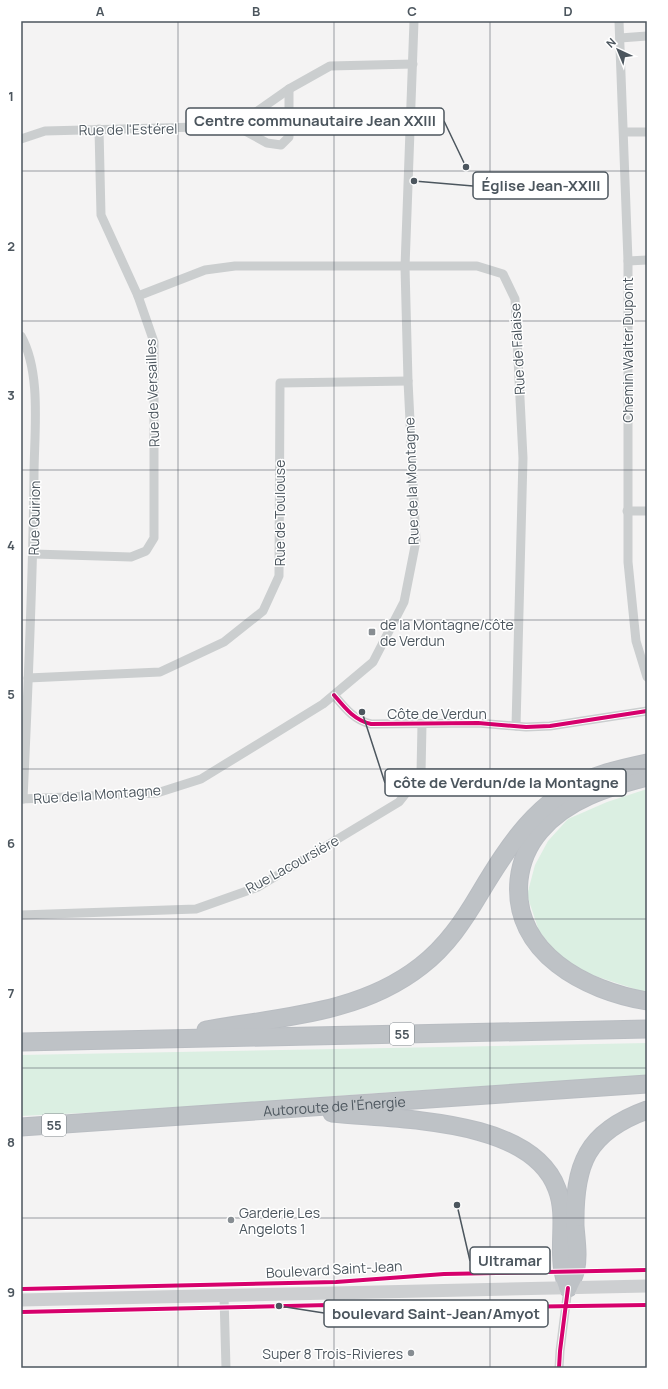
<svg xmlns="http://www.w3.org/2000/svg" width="668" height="1389" font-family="Manrope,sans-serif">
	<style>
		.green { fill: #dbefe2 }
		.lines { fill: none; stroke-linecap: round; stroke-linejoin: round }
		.highway-casing { stroke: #b9bdc2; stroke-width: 19 }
		.street { stroke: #cbcecf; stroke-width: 9 }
		.secondary { stroke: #cdcfd1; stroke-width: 13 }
		.highway { stroke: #bec2c6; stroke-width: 17 }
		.cycleway-casing { stroke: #fff; stroke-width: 6 }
		.cycleway { stroke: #d6006c; stroke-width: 4 }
		.grid { fill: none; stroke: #4c565e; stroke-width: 1; stroke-opacity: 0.55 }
		.poi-dot { fill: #878d92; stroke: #fff; stroke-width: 1.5 }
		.labels { text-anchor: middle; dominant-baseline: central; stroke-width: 3; stroke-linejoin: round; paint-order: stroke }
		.shield { fill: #fff; stroke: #82898e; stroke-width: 1 }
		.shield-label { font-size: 13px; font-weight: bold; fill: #4c565e }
		.street-label { font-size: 14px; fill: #4c565e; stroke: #fff }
		.poi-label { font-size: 14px; fill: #4c565e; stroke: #fff; text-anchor: start }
		.leader { fill: none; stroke: #4c565e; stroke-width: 1.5 }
		.callout-dot { fill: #4c565e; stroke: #fff; stroke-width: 1.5 }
		.callout { fill: #fff; stroke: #4c565e; stroke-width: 1.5 }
		.callout-label { font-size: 15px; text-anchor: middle; font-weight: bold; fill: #4c565e }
		.neatline { fill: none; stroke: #4c565e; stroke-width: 1.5 }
		.grid-label { font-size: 13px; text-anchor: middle; font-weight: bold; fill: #4c565e }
	</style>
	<rect width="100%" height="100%" fill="#f4f3f3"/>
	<g class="green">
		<path d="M647,789V993L589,974L560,957L539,931L527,895L535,865L548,841L568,819L607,802Z"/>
		<path d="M647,1043V1076L363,1094L184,1108L21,1116V1055Z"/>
	</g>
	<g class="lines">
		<g class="highway-casing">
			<g id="highway">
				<path d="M647,777C608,787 567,799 540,831C528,845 521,862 519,880C512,953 586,991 647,1001"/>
				<path d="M206,1030C280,1017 360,1014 421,966C447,946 464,920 480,893C509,845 537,800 592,778C609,771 628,767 647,763"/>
				<path d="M21,1042L647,1029"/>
				<path d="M332,1113C396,1120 531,1117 557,1189C567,1215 558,1244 563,1271C564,1277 566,1283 568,1288"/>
				<path id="s1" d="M21,1127L647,1084"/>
				<path d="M568,1288C570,1283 574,1277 575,1272C579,1258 576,1240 575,1226C574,1165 586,1132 647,1110"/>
			</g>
		</g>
		<g class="street">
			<path d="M619,21L628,261V562L636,641L647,677"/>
			<path d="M620,38L647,36"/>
			<path d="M236,126L289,89L330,66L413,64"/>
			<path d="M624,132H647"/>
			<path d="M21,139L45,131L236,126L267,143L281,145L289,137V89"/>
			<path d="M628,261L647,260"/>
			<path d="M138,296L205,270L235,266H477L503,274L515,299L523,458L516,726"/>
			<path d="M21,336C42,373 34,434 34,476C33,584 28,691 23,799"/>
			<path d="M627,511H647"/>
			<path d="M34,554L131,557L146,551L154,538V342L138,296L101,215L99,129"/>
			<path d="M28,678L160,672L224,642L263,611L279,576L280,383L408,381"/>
			<path d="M334,695C345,708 354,720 371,724L478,723L526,727L550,726L647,711"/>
			<path d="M21,799L157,793L201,779L323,704L373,662L404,602L416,541L408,381L405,267L414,21"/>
			<path d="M21,915L196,909L258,887L399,802L421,774L422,724"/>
			<path d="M224,1296L226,1368"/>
			<path d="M559,1368L560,1351L568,1288"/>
		</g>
		<path class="secondary" d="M21,1300L647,1286"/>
		<use href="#highway" class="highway"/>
		<g class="cycleway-casing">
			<g id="cycleway">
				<path d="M334,695C345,708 354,720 371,724L478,723L526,727L550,726L647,711"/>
				<path d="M21,1289L336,1282L444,1274L647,1270"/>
				<path d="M21,1312L329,1305L436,1308L647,1305"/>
				<path d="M559,1368L560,1351L568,1288"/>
			</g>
		</g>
		<use href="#cycleway" class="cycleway"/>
	</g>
	<path class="grid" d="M178,21V1368M334,21V1368M490,21V1368M21,171H647M21,321H647M21,470H647M21,620H647M21,769H647M21,919H647M21,1068H647M21,1218H647"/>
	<g class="poi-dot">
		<rect x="368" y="628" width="8" height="8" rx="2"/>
		<circle cx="231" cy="1220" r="4"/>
		<circle cx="411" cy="1353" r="4"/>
	</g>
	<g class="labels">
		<g class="shield">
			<rect x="390" y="1023" width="24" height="22" rx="3"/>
			<rect x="42" y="1114" width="24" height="22" rx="3"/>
		</g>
		<g class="shield-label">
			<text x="402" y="1034">55</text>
			<text x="54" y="1125">55</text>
		</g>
		<g class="street-label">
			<text transform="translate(128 129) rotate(-1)">Rue de l'Estérel</text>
			<text transform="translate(517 349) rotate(-93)">Rue de Falaise</text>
			<text transform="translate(627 350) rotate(-90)">Chemin Walter Dupont</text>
			<text transform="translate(152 393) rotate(-92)">Rue de Versailles</text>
			<text transform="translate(411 481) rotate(-92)">Rue de la Montagne</text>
			<text transform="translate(279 513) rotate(-90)">Rue de Toulouse</text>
			<text transform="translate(34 518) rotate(-89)">Rue Quirion</text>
			<text x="437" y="713">Côte de Verdun</text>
			<text transform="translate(97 794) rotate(-4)">Rue de la Montagne</text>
			<text transform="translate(292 864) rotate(-29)">Rue Lacoursière</text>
			<text stroke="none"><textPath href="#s1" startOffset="314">Autoroute de l'Énergie</textPath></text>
			<text transform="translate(334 1269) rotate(-3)">Boulevard Saint-Jean</text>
		</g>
		<g class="poi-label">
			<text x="380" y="624">de la Montagne/côte<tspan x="380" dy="16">de Verdun</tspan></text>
			<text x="239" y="1212">Garderie Les<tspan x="239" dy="16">Angelots 1</tspan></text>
			<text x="403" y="1353" text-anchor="end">Super 8 Trois-Rivieres</text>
		</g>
	</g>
	<path class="leader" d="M466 167L444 121M414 181L473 186M362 712L385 783M457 1205L470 1261M279 1306L324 1313"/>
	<g class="callout-dot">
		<circle cx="466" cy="167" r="4"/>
		<circle cx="414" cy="181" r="4"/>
		<circle cx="362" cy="712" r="4"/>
		<circle cx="457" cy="1205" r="4"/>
		<circle cx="279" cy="1306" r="4"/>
	</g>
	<g class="callout">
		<rect x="186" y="108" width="258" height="27" rx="4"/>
		<rect x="473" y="172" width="135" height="27" rx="4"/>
		<rect x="385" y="769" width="241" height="27" rx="4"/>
		<rect x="470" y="1247" width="80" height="27" rx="4"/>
		<rect x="324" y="1300" width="224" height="27" rx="4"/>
	</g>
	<g class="callout-label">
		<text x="315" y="126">Centre communautaire Jean XXIII</text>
		<text x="541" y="191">Église Jean-XXIII</text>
		<text x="506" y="788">côte de Verdun/de la Montagne</text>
		<text x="510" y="1266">Ultramar</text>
		<text x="436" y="1319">boulevard Saint-Jean/Amyot</text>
	</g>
	<rect width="668" height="1389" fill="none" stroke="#ffffff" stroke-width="44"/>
	<g transform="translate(618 50) rotate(316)" stroke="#ffffff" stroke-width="3" paint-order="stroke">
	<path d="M0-3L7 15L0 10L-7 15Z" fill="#4c565e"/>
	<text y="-6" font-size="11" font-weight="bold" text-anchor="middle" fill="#4c565e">N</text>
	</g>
	<rect x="22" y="22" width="624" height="1345" class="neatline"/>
	<g class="grid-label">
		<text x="100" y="16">A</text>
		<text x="256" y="16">B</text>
		<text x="412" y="16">C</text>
		<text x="568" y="16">D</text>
		<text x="11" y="101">1</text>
		<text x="11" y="251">2</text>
		<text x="11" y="400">3</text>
		<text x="11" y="550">4</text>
		<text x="11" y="699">5</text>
		<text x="11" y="848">6</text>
		<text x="11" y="998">7</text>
		<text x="11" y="1147">8</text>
		<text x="11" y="1297">9</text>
	</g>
</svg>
